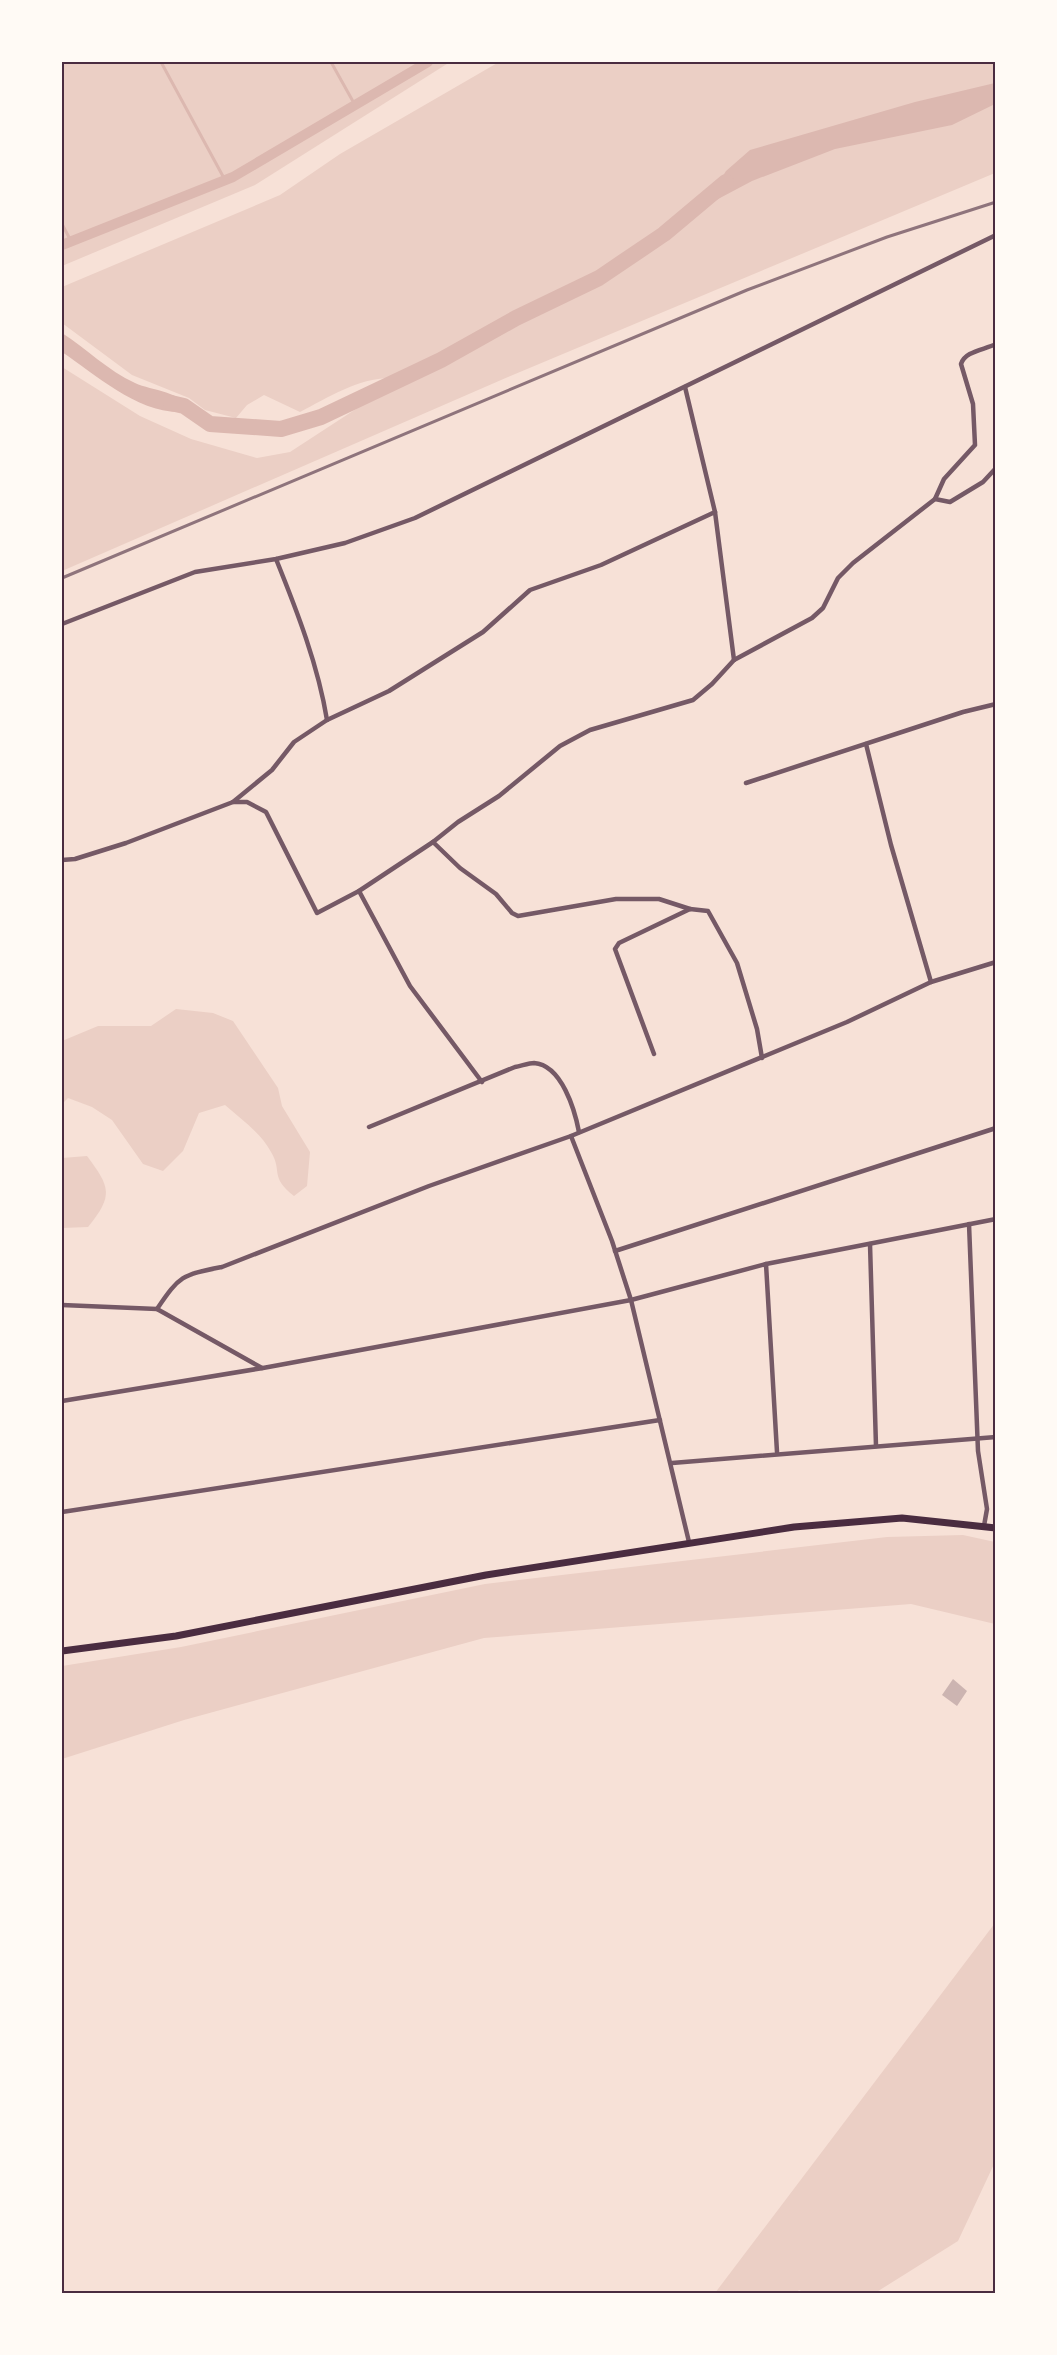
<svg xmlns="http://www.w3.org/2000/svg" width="1057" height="2355" font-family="Lato,sans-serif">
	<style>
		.green { fill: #ebcfc5 }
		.water { fill: #dcb8b0 }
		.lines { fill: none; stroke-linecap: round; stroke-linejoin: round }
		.stream { stroke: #dcb8b0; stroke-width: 3 }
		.canal { stroke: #dcb8b0; stroke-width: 10 }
		.river { stroke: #dcb8b0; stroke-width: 16 }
		.building { fill: #ccb4b1 }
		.minor { stroke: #755966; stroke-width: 4.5 }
		.secondary { stroke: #4a2c40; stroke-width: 7 }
		.rail { stroke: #8f747c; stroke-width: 3 }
		.neatline { fill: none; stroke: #4a2c40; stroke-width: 2 }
	</style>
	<rect width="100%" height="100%" fill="#f7e1d7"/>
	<g class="green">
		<path d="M62,62H450L255,185L62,266Z"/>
		<path d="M499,62H995V173L508,377L62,571V367L140,416L191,439L257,458L290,452L402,379C366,373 331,396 300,412L264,395L247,405L236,418L205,410L189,398L132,375L62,323V287L280,195L340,154Z"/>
		<path d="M176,1009L213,1013L233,1021L278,1088L282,1106L310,1152L307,1186L294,1196C269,1176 283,1172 271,1152C261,1133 241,1119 225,1105L199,1113L183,1151L163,1171L143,1164L112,1120L92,1107L68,1098L62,1104V1041L98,1026H151Z"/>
		<path d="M87,1156C110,1187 114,1195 88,1227L62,1228V1158Z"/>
		<path d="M963,1535L995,1542V1624L911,1604L484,1638L184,1720L62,1759V1666L181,1647L485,1584L887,1537Z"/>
		<path d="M995,1923V2162L958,2241L875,2293L807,2294L799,2290L795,2294L715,2293Z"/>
	</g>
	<g class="water">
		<path d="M995,83V104L952,125L835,149L752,181L703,207L726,171L750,150L915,102Z"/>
		<path d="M62,333C86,348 108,371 135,383C152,391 183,391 190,411C144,419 98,376 62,352Z"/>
	</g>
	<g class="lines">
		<g class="stream">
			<path d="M161,62L225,180"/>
			<path d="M331,62L355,105"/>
			<path d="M62,224L71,241"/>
		</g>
		<path class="canal" d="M62,245L233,177L428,62"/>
		<path class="river" d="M171,403L184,406L210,424L281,429L321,417L441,360L516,318L599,278L664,234L726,182"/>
	</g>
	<path class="building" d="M953,1679L967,1691L957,1706L942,1695Z"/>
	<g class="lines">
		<g class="minor">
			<path d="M685,387L715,512L734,660"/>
			<path d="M935,499L944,479L975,445L973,404L961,364C965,351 984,350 996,344"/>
			<path d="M276,559C297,611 318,665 327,720"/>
			<path d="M62,624L195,572L276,559L345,543L415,518L996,235"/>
			<path d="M866,744L891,845L931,982"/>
			<path d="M746,783L963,712L996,704"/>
			<path d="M233,802H247L266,812L317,913L359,891L433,842L458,822L499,796L560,746L590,730L693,700L712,684L734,660L812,618L823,608L838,578L853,563L935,499L950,502L983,482L996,468"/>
			<path d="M433,842L460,868L496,894L512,913L518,916L616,899H659L690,909"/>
			<path d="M62,860L75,859L126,843L233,802L272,770L294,742L327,720L389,691L483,632L530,590L601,565L715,512"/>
			<path d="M359,891L410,986L482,1082"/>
			<path d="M654,1054L615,949L619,943L690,909L708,911L737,963L757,1029L762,1058"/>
			<path d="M369,1127L515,1067C521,1066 529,1063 534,1063C562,1065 575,1111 579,1132"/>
			<path d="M571,1136L612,1241L631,1300L689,1542"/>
			<path d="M969,1224L978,1451L987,1509L984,1526"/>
			<path d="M870,1244L876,1446"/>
			<path d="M615,1251L996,1128"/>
			<path d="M766,1264L777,1452"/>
			<path d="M62,1305L157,1309L262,1368"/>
			<path d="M157,1309C180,1275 182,1275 222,1267L429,1186L571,1136L847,1022L931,982L996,962"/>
			<path d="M62,1401L263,1368L631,1300L766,1264L996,1219"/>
			<path d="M672,1463L996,1437"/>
			<path d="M62,1512L660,1420"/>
		</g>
		<path class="secondary" d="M62,1651L176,1636L486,1575L794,1527L902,1518L996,1528"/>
		<path class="rail" d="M62,578L747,290L887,237L996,202"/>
	</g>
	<rect width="1057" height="2355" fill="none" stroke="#fffaf5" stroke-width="126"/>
	<rect x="63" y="63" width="931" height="2229" class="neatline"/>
</svg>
